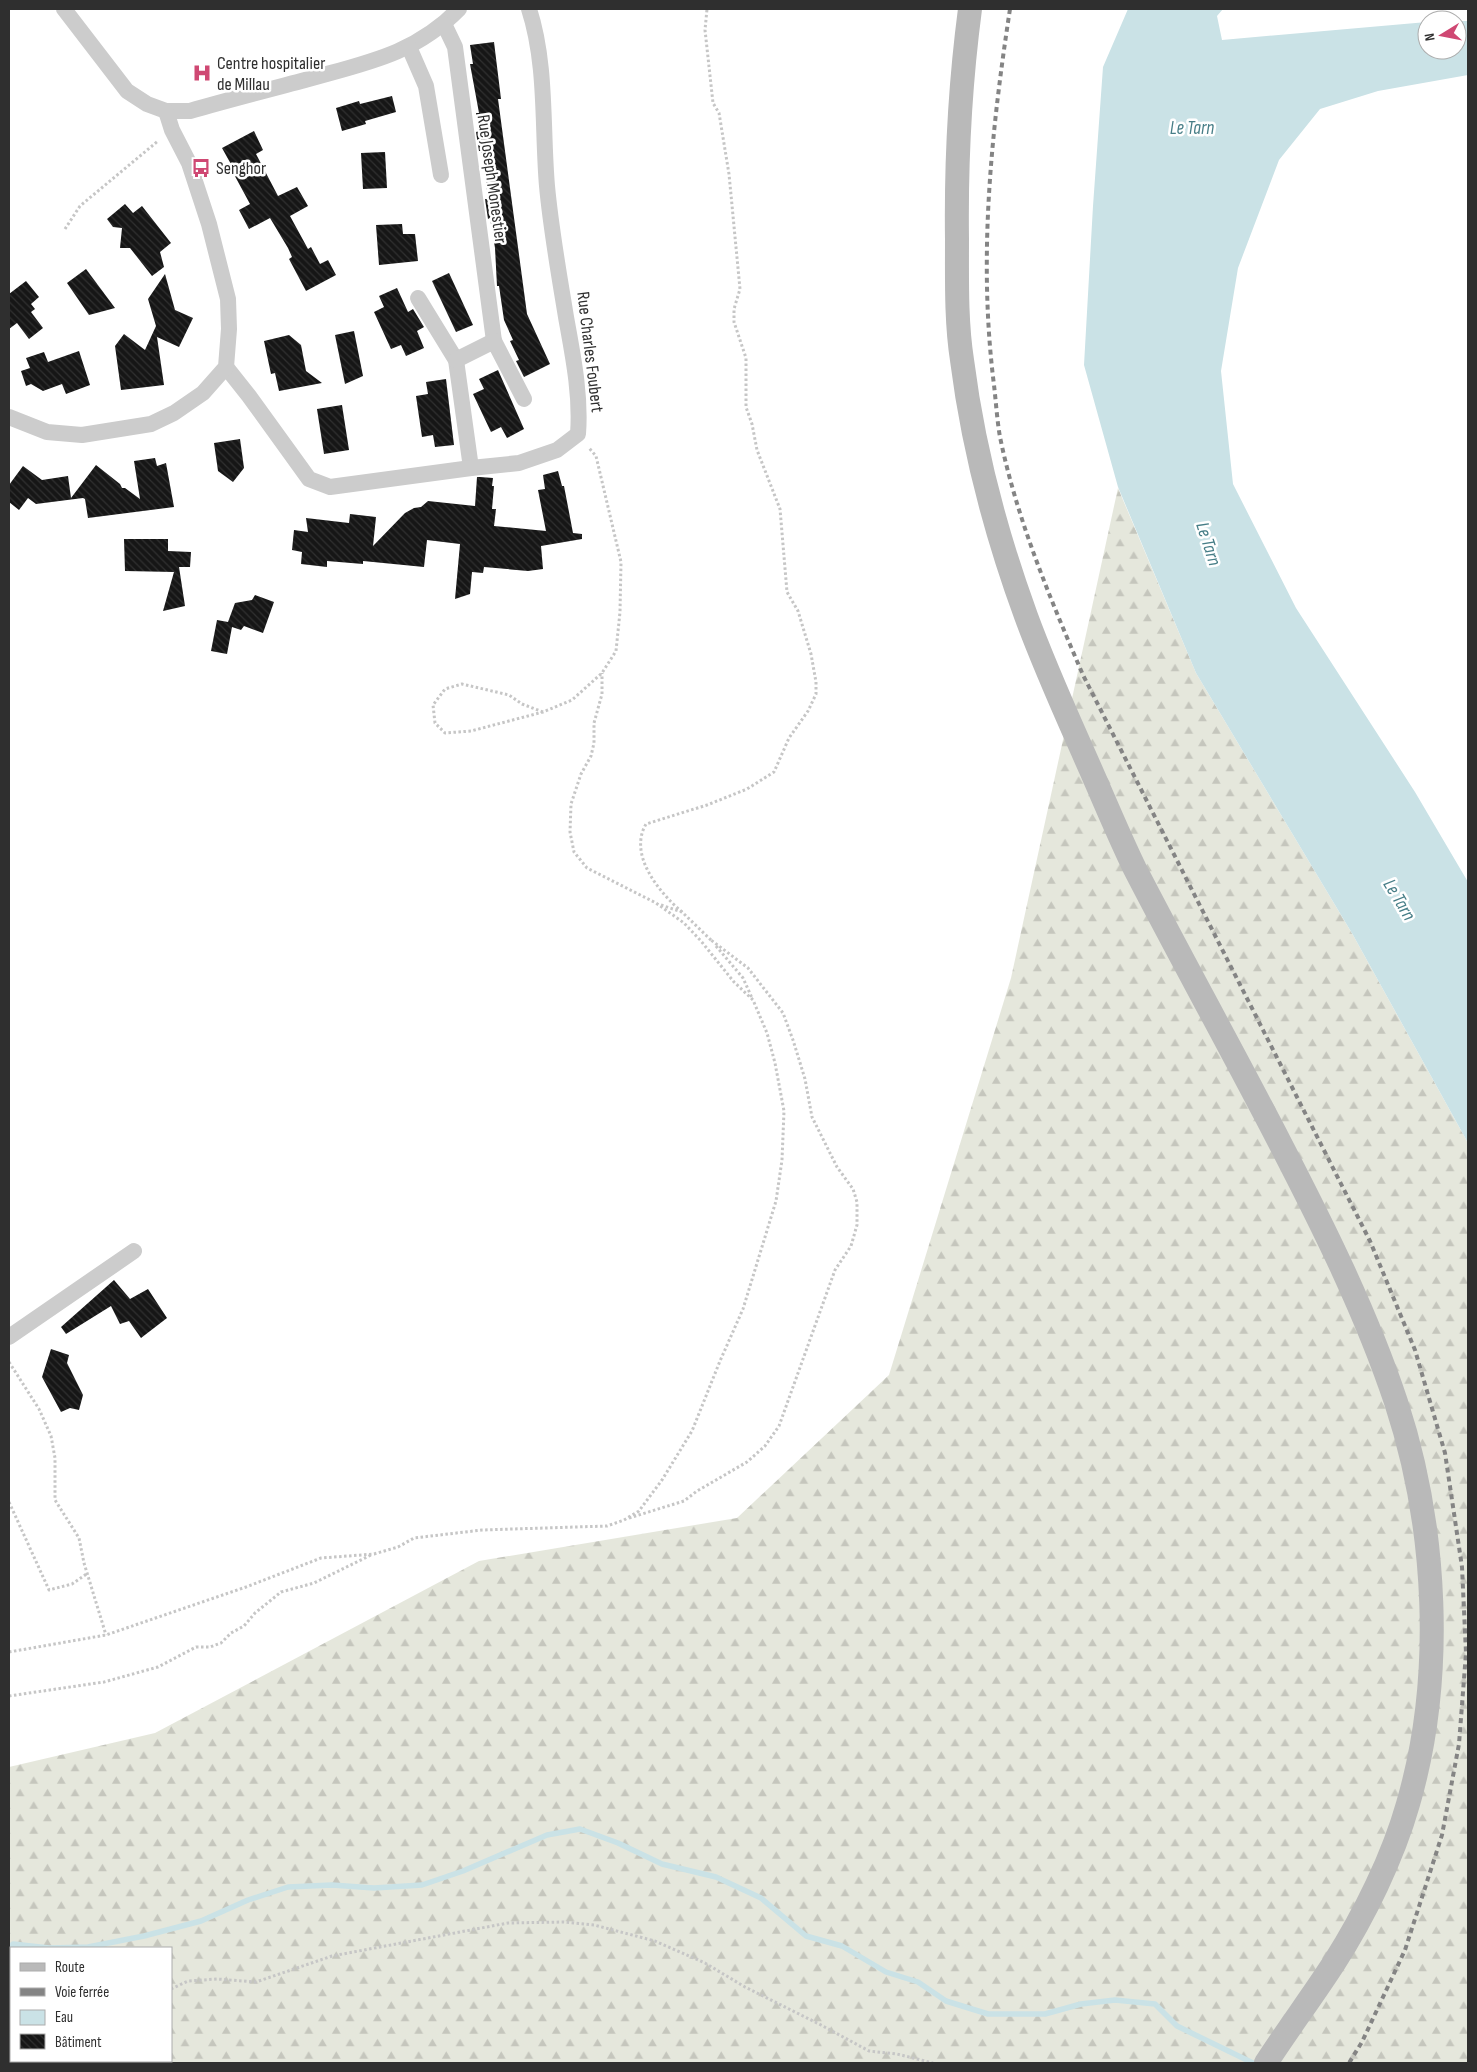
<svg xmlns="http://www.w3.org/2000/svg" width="1477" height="2072" font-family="'Sofia Sans Condensed',sans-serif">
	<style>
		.forest { fill: url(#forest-firs); fill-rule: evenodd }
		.water { fill: #cae2e6 }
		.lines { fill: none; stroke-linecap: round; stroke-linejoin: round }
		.stream { stroke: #cae2e6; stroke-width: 5.5 }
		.building { fill: url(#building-back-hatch) }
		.path { stroke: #c6c6c6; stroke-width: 3; stroke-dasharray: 2.5 2.5; stroke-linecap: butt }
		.minor { stroke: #ccc; stroke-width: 16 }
		.secondary { stroke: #b9b9b9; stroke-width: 24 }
		.rail { stroke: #848484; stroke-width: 4; stroke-dasharray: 5 4; stroke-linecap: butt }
		.labels { text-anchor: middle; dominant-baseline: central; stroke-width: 5; stroke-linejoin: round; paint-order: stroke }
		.poi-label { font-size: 18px; fill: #2f2f2f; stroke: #fff; text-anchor: start }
		.street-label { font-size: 18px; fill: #2f2f2f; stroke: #fff }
		.water-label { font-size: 19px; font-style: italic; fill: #477e87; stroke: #fff }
	</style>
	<defs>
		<pattern id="forest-firs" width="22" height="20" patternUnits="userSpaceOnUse" patternTransform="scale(1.25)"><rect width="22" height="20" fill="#e5e7dc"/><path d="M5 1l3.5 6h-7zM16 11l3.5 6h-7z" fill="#c5c6bd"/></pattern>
		<pattern id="building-back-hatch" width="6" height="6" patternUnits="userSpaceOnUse" patternTransform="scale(1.25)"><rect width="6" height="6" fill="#161616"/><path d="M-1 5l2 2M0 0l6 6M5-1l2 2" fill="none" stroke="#303030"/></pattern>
	</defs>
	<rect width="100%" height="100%" fill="#fff"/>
	<path class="forest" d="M1118,488L1196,673L1353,935L1468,1143V2063H9V1767L155,1733L479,1561L737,1518L889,1375L1011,978ZM11,1948H171V2061H11Z"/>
	<path class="water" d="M1128,9H1223L1217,16L1222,40L1427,22V50H1457V21H1468V75L1378,91L1320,109L1279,160L1238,268L1221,371L1233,484L1296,608L1415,792L1468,882V1143L1353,935L1196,673L1118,487L1084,365L1093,206L1103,67Z"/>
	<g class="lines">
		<path class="stream" d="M9,1948L13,1944L49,1948L88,1947L144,1936L201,1921L248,1900L288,1887L332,1885L374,1888L422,1885L463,1871L547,1835L580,1829L618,1843L662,1864L716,1877L761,1898L806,1936L842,1946L886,1972L918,1982L946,2001L988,2014H1045L1081,2004L1115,2000L1155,2004L1177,2026L1253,2063"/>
	</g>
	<g class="building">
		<path d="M494,42L501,99H498L527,314L550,364L524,377L516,361L519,360L510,341L513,340L504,320L499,286H497L495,248L490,218L488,219L485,199H488L486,181L481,151H479L476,132L479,131L476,113H479L470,64H473L470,45Z"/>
		<path d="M392,96L396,112L365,121L366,124L342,131L336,108L359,101L360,104Z"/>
		<path d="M254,131L263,150L256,154L278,196L297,187L308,206L290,216L308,249L311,247L320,264L328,260L336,275L306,291L289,259L292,257L288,248L270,218L249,229L239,210L250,204L230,167L232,166L222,148Z"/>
		<path d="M385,152L387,188L363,189L361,153Z"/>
		<path d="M125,204L133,213L142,206L171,243L160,252L164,267L152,276L130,248H120L122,228L113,227L107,219Z"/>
		<path d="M402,224L403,234H415L418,261L379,265L376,225Z"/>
		<path d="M86,269L115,308L89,315L67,283Z"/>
		<path d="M449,273L473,325L456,332L432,281Z"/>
		<path d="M165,274L175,310L193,318L179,347L157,337L164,385L121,390L115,346L124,334L145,350L156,326L148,299Z"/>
		<path d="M26,281L39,297L31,304L35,309L31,312L43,328L29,339L17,323L9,329V294Z"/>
		<path d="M397,288L408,312L413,309L424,327L417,331L424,348L406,356L401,345L391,349L374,312L384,307L379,296Z"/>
		<path d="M354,331L363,376L345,384L335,335Z"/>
		<path d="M289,335L301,345L306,371L322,383L279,391L275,373L271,374L264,341Z"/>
		<path d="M79,351L90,385L66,394L62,384L43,391L31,384L26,386L21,371L30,368L26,358L44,352L48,362Z"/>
		<path d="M498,370L524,429L507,438L501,427L491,432L473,394L484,389L479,379Z"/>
		<path d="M446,379L454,445L435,447L433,435L422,437L416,396L428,394L426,382Z"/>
		<path d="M342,405L349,450L324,454L317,409Z"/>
		<path d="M240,439L244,468L233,482L218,471L214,443Z"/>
		<path d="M155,458L157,466L166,463L174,507L88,518L85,499L83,498L36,504L28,498L19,510L9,502V485L23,466L42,480L68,476L71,498L96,465L120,484L122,488H125L140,499L134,461Z"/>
		<path d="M558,471L562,486H564L573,533L582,534V539L541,546L543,569L528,571L484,567L483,573L472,572L470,594L455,599L460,544L427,540L424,567L363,561V564L327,561V567L301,564L302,552L292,550L294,530L308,532L306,518L349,523L350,514L376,517L373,546L405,513L414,508L421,507L428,501L475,506L477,477H480L493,478L492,486H494L492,509H496L494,526L546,531L538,490L545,489L543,475Z"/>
		<path d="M124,539H168V551L191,552L190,567H179L185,606L163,611L174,572L125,571Z"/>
		<path d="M255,595L274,602L263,633L244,626L241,630L232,627L227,654L211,651L217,620L228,622L235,603L252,600Z"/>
		<path d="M114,1280L130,1299L148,1289L167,1318L141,1338L129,1321L120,1324L111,1306L66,1334L61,1327Z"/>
		<path d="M51,1349L69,1355L67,1363L83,1395L79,1410L70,1408L61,1412L42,1377Z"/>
	</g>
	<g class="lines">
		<g class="path">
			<path d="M65,229L80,206L158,141"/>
			<path d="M543,712L522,704L509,695L462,684L445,689L433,705L435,723L445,733L471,731L543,712L572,700L602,673L616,651L620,612L621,562L596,456L589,448"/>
			<path d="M661,905L682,912L712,941"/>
			<path d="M682,912C659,892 628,855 646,824L707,805L747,789L774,772L789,738L808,711L816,694V682L811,654L798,611L787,592L780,509L757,450L752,424L746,407V358L734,322V309L740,289L729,174L719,113L713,103L705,30L707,9"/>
			<path d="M716,946L743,978L752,998"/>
			<path d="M9,1362L39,1409L51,1436L55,1458V1500L79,1538L84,1563L106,1635"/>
			<path d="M9,1502L49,1590L72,1584L88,1573"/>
			<path d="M629,1518L684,1501L697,1491L747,1462L765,1446L779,1426L835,1270L851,1246L857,1225V1202L853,1189L837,1167L812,1117L805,1079L793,1040L783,1013L748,968L711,940"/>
			<path d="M9,1652L106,1635L246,1587L321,1558L374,1554L398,1547L414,1538L482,1530L607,1526L624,1520L639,1511L662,1480L692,1431L720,1361L743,1309L776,1201L782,1160L784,1111L775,1063L767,1033L753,1000L734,982L701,941L684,923L656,903L587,868L574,852L570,832L571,804L581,774L591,756L594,743V723L602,694V673"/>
			<path d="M9,1696L104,1682L158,1667L196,1647H210L221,1643L231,1633L244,1626L255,1613L281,1592L314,1583L371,1555"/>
			<path d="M171,1989L188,1981L217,1979L256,1982L332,1956L508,1923L564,1922L594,1925L655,1941L705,1963L745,1987L821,2025L869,2051L897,2054L933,2063"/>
			<path d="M90,2063L95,2061"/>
		</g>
		<g class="minor">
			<path d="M64,9L127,91L147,104L166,111H190C228,100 267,90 305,80C365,63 414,55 459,9"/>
			<path d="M444,24L455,47L494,341"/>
			<path d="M409,47L426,86L441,175"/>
			<path d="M418,298L456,360L471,468"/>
			<path d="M456,360L494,341L524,399"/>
			<path d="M226,367L249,396L309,479L330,487L471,468L519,463L557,450L578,434C581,395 573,356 566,317C559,274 551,230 547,186C542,128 547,64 529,9"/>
			<path d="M9,417L47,432L82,435L151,424L174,413L203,393L226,367L229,329L228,299L209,224L189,163L172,130L166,111"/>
			<path d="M9,1337L134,1251"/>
		</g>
		<path class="secondary" d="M970,9C960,85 956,163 957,239C957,280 956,321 962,360C973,447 996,534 1026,616C1045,668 1068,718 1090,768C1105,802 1119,836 1135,869C1182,960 1232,1050 1279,1141C1323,1226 1366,1312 1396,1402C1437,1527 1445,1677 1408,1804C1393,1857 1364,1916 1334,1963C1312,1997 1288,2029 1266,2063"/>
		<path class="rail" d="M1010,9C991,133 978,259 994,385C996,402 997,420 1000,437C1017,520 1050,598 1083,675L1370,1241L1415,1350L1445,1453L1462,1567L1466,1653L1459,1744L1442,1835L1405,1950L1362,2042L1349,2063"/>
	</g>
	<defs>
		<g id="hospital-bare" transform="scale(1.5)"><path d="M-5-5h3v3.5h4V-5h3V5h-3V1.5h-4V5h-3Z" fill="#cf4873" stroke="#fff" stroke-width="2.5" paint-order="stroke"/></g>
		<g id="bus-bare" transform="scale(1.5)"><path d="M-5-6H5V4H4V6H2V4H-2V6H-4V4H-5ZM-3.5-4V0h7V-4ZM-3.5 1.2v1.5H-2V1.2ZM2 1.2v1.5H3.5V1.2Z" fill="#cf4873" stroke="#fff" stroke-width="2.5" paint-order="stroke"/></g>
	</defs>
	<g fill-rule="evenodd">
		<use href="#hospital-bare" x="202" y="73"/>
		<use href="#bus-bare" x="201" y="168"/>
	</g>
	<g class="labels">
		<g class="poi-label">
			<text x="217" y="63">Centre hospitalier<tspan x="217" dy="21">de Millau</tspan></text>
			<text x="216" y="168">Senghor</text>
		</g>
		<g class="street-label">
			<text transform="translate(492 179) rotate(82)">Rue Joseph Monestier</text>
			<text transform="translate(590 352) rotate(83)">Rue Charles Foubert</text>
		</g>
		<g class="water-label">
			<text x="1192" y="128">Le Tarn</text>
			<text transform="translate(1208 544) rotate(72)">Le Tarn</text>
			<text transform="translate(1399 900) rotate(59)">Le Tarn</text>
		</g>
	</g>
	<rect width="1477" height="2072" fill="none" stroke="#2f2f2f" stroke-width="20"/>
	<rect x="10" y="1947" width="162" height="115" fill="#ffffff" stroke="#acacac"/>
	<rect x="20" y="1963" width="25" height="8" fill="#b9b9b9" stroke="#acacac"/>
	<text x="55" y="1972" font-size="15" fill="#2f2f2f">Route</text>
	<rect x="20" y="1988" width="25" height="8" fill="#848484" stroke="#acacac"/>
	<text x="55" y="1997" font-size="15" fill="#2f2f2f">Voie ferrée</text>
	<rect x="20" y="2010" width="25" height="15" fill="#cae2e6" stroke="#acacac"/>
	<text x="55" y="2022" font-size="15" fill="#2f2f2f">Eau</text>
	<rect x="20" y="2034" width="25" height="15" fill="url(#building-back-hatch)" stroke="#acacac"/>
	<text x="55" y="2047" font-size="15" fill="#2f2f2f">Bâtiment</text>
	<g transform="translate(1442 35) rotate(260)"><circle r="24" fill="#ffffff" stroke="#acacac"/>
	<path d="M0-4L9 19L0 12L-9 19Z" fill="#cf4873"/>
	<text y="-8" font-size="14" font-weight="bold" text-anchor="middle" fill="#2f2f2f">N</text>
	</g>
</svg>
